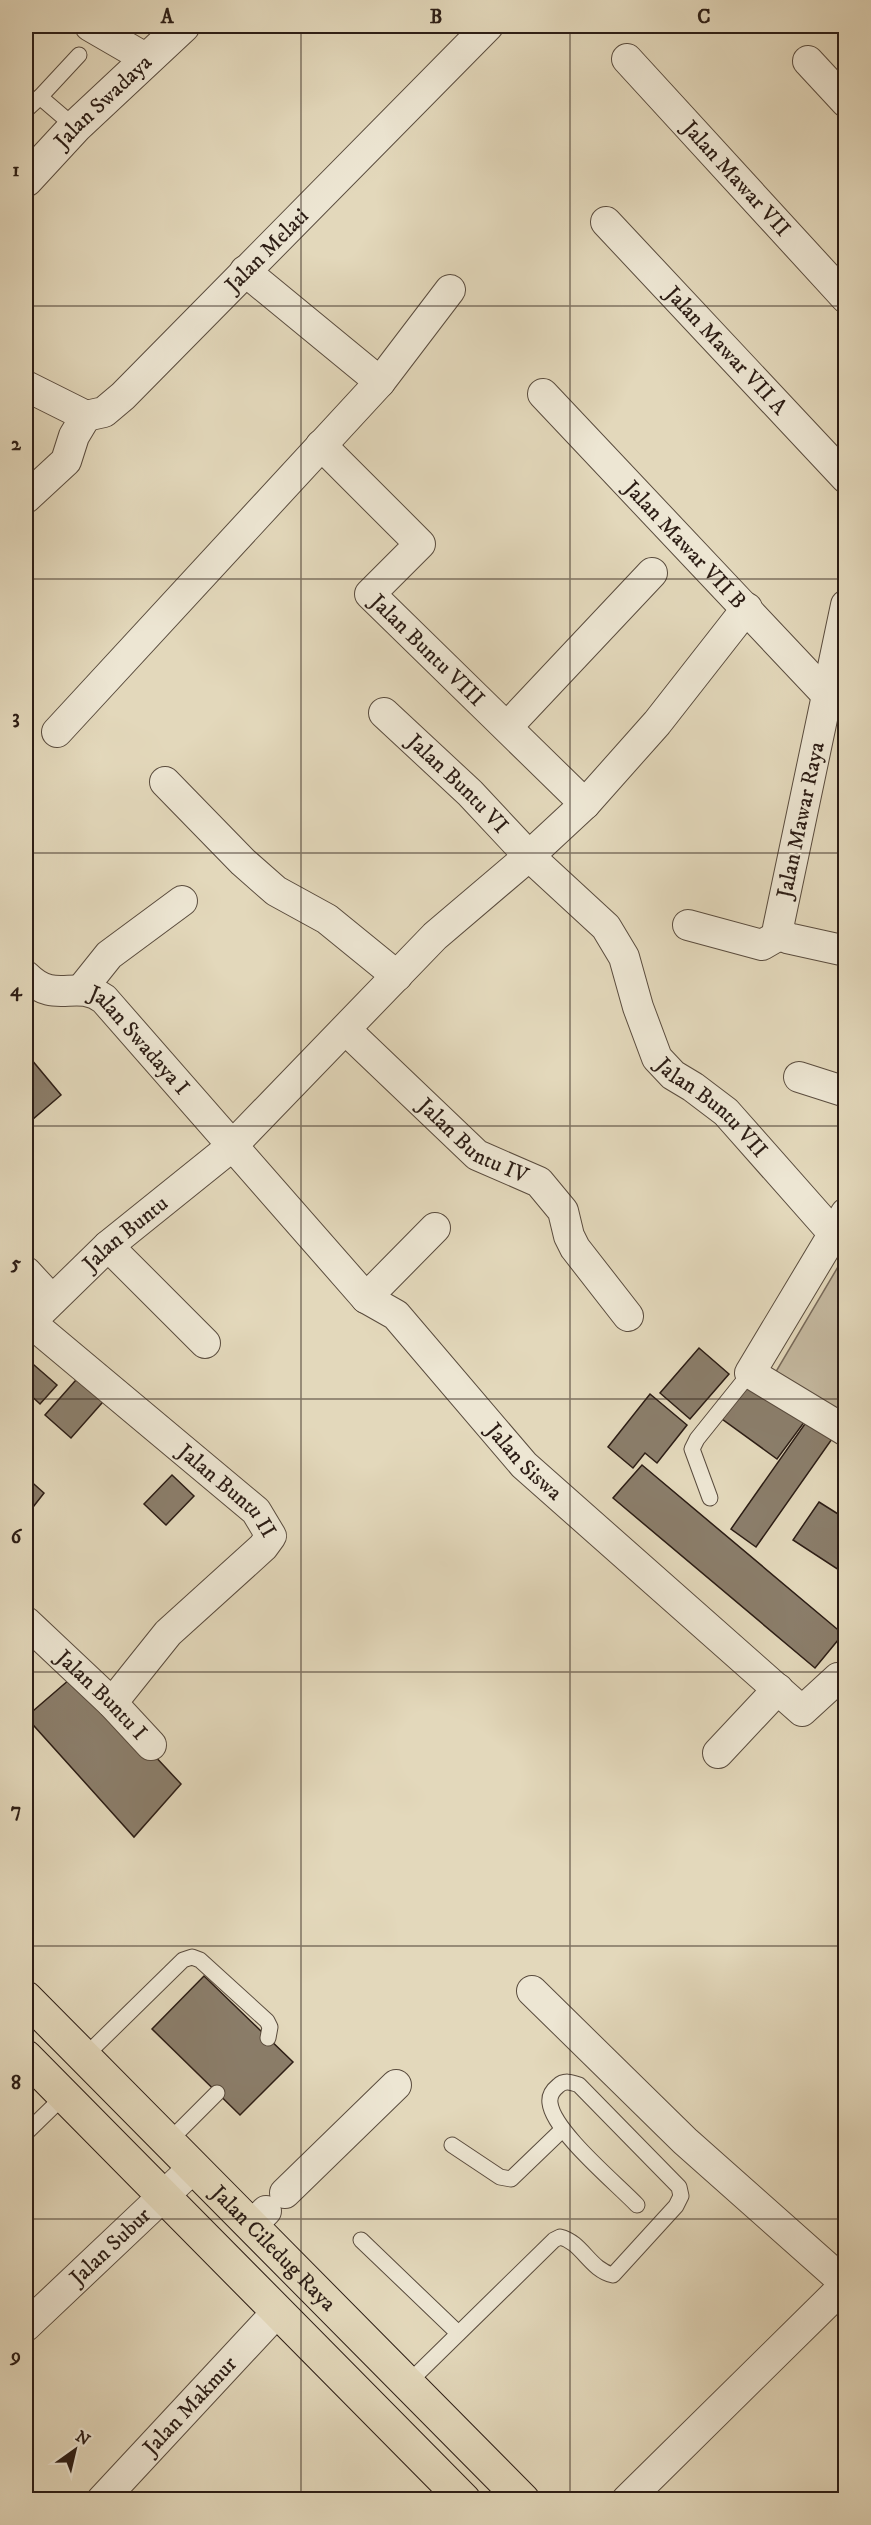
<svg xmlns="http://www.w3.org/2000/svg" width="871" height="2525" font-family="'IM FELL DW Pica',serif">
	<style>
		.green { fill: #c4b89f; stroke: #786a5a; stroke-width: 1.5 }
		.building { fill: #8b7e6b; stroke: #2c1d15; stroke-width: 1.5 }
		.lines { fill: none; stroke-linecap: round; stroke-linejoin: round }
		.service-casing { stroke: #5a4c3e; stroke-width: 17 }
		.minor-casing { stroke: #5a4c3e; stroke-width: 32 }
		.tertiary-casing { stroke: #5a4c3e; stroke-width: 35 }
		.primary-casing { stroke: #2c1d15; stroke-width: 35 }
		.service { stroke: #ede6d3; stroke-width: 15 }
		.minor { stroke: #ede6d3; stroke-width: 30 }
		.tertiary { stroke: #ede6d3; stroke-width: 33 }
		.primary { stroke: #e3d8bb; stroke-width: 33 }
		.grid { fill: none; stroke: #2c1d15; stroke-width: 1.5; stroke-opacity: 0.55 }
		.labels { text-anchor: middle; dominant-baseline: central; stroke-width: 4.5; stroke-linejoin: round; paint-order: stroke }
		.street-label { font-size: 22px; fill: #2c1d15; stroke: #ede6d3 }
		.neatline { fill: none; stroke: #2c1d15; stroke-width: 2 }
		.grid-label { font-size: 20px; text-anchor: middle; font-weight: bold; fill: #2c1d15 }
	</style>
	<rect width="100%" height="100%" fill="#e3d8bb"/>
	<filter id="stains"><feTurbulence type="fractalNoise" baseFrequency=".00333" numOctaves="4"/><feColorMatrix values="0 0 0 0 .2 0 0 0 0 .09 0 0 0 0 .02 0 0 0 .5 -.17"/></filter>
	<radialGradient id="worn" r=".72"><stop offset=".6" stop-color="#630" stop-opacity="0"/><stop offset="1" stop-color="#630" stop-opacity=".3"/></radialGradient>
	<path class="green" d="M845,1255V1425L771,1380Z"/>
	<g class="building">
		<path d="M26,1053L61,1095L26,1125Z"/>
		<path d="M699,1348L729,1374L690,1419L660,1393Z"/>
		<path d="M26,1358L57,1385L40,1404L26,1391Z"/>
		<path d="M83,1372L109,1395L71,1438L45,1415Z"/>
		<path d="M750,1380L805,1421L777,1459L722,1419Z"/>
		<path d="M650,1394L687,1425L657,1463L645,1453L633,1468L608,1447Z"/>
		<path d="M807,1421L832,1439L756,1547L731,1529Z"/>
		<path d="M642,1465L843,1634L815,1668L613,1498Z"/>
		<path d="M172,1475L194,1496L166,1525L144,1504Z"/>
		<path d="M26,1477L44,1493L26,1516Z"/>
		<path d="M819,1502L846,1519V1567L842,1572L793,1540Z"/>
		<path d="M77,1673L181,1784L134,1837L26,1717Z"/>
		<path d="M204,1976L293,2062L240,2115L152,2029Z"/>
	</g>
	<g class="lines">
		<g class="service-casing">
			<g id="service">
				<path d="M40,97L79,55"/>
				<path d="M26,110L40,97L75,127"/>
				<path d="M710,1498L692,1449L697,1439L750,1373"/>
				<path d="M84,2057L183,1960L192,1957L200,1960L267,2021L270,2027L268,2038"/>
				<path d="M26,2133L64,2096"/>
				<path d="M168,2142L217,2093"/>
				<path d="M452,2145L500,2177L511,2179L562,2130"/>
				<path d="M361,2240L458,2333"/>
				<path d="M408,2383L554,2240L560,2237C582,2242 590,2270 613,2275L676,2206L681,2196L679,2187L579,2085C571,2082 564,2080 558,2086C553,2090 549,2096 550,2103C553,2131 616,2183 637,2205"/>
			</g>
		</g>
		<g class="minor-casing">
			<g id="minor">
				<path d="M90,26L147,59"/>
				<path id="s1" d="M627,59L846,298"/>
				<path d="M808,61L846,102"/>
				<path id="s2" d="M606,222L846,478"/>
				<path d="M245,271L380,382L450,290"/>
				<path id="s3" d="M26,386L86,416L104,412L123,396L488,26"/>
				<path id="s4" d="M543,394L827,695"/>
				<path id="s5" d="M321,445L420,544L370,594L585,804"/>
				<path d="M26,498L66,461L74,436L86,416"/>
				<path d="M846,605L778,928L787,938L846,951"/>
				<path id="s6" d="M384,713L470,793L529,856L606,927L624,957L638,1007L657,1058L673,1075L693,1087L726,1112L833,1233"/>
				<path d="M507,727L652,573"/>
				<path d="M57,732L380,382"/>
				<path d="M165,782L243,862L276,891L327,919L397,976"/>
				<path d="M688,925L762,945L781,934"/>
				<path id="s7" d="M26,976C56,1006 75,978 104,999L366,1298L396,1315L524,1465L802,1711L838,1678L846,1684"/>
				<path d="M81,990L109,955L182,901"/>
				<path id="s8" d="M346,1030L477,1155L539,1182L563,1211L569,1236L575,1248L628,1316"/>
				<path d="M799,1077L846,1092"/>
				<path d="M846,1213L750,1373L846,1431"/>
				<path d="M108,1246L205,1343"/>
				<path d="M26,1272L52,1300"/>
				<path d="M366,1298L435,1228"/>
				<path id="s9" d="M30,1322L256,1511L271,1536L263,1547L168,1633L112,1703"/>
				<path id="s10" d="M26,1326L108,1246L231,1147L435,936L529,856L585,804L657,723L747,608"/>
				<path id="s11" d="M26,1622L112,1703L151,1745"/>
				<path d="M718,1753L778,1689"/>
				<path d="M532,1991L685,2141L846,2284"/>
				<path d="M285,2193L396,2085"/>
				<path d="M251,2226L266,2211"/>
				<path id="s12" d="M26,2326L193,2168"/>
				<path id="s13" d="M102,2500L277,2312"/>
				<path d="M627,2500L846,2284"/>
			</g>
		</g>
		<g class="tertiary-casing">
			<g id="tertiary">
				<path id="s14" d="M26,180L75,127L183,26"/>
			</g>
		</g>
		<g class="primary-casing">
			<g id="primary">
				<path id="s15" d="M26,1998L523,2500"/>
				<path d="M26,2057L464,2500"/>
			</g>
		</g>
		<use href="#service" class="service"/>
		<use href="#minor" class="minor"/>
		<use href="#tertiary" class="tertiary"/>
		<use href="#primary" class="primary"/>
	</g>
	<path class="grid" d="M301,26V2500M570,26V2500M26,306H846M26,579H846M26,853H846M26,1126H846M26,1399H846M26,1672H846M26,1946H846M26,2219H846"/>
	<g class="labels">
		<g class="street-label">
			<text stroke="none"><textPath href="#s14" startOffset="110">Jalan Swadaya</textPath></text>
			<text stroke="none"><textPath href="#s1" startOffset="162">Jalan Mawar VII</textPath></text>
			<text stroke="none"><textPath href="#s3" startOffset="315">Jalan Melati</textPath></text>
			<text stroke="none"><textPath href="#s2" startOffset="176">Jalan Mawar VII A</textPath></text>
			<text stroke="none"><textPath href="#s4" startOffset="207">Jalan Mawar VII B</textPath></text>
			<text stroke="none"><textPath href="#s5" startOffset="291">Jalan Buntu VIII</textPath></text>
			<text stroke="none"><textPath href="#s6" startOffset="102">Jalan Buntu VI</textPath></text>
			<text transform="translate(801 820) rotate(-78)">Jalan Mawar Raya</text>
			<text stroke="none"><textPath href="#s7" startOffset="138">Jalan Swadaya I</textPath></text>
			<text stroke="none"><textPath href="#s6" startOffset="524">Jalan Buntu VII</textPath></text>
			<text stroke="none"><textPath href="#s8" startOffset="170">Jalan Buntu IV</textPath></text>
			<text stroke="none"><textPath href="#s10" startOffset="136">Jalan Buntu</textPath></text>
			<text stroke="none"><textPath href="#s7" startOffset="711">Jalan Siswa</textPath></text>
			<text stroke="none"><textPath href="#s9" startOffset="260">Jalan Buntu II</textPath></text>
			<text stroke="none"><textPath href="#s11" startOffset="105">Jalan Buntu I</textPath></text>
			<text stroke="none"><textPath href="#s12" startOffset="116">Jalan Subur</textPath></text>
			<text stroke="none"><textPath href="#s15" startOffset="352">Jalan Ciledug Raya</textPath></text>
			<text stroke="none"><textPath href="#s13" startOffset="129">Jalan Makmur</textPath></text>
		</g>
	</g>
	<rect width="871" height="2525" fill="none" stroke="#e3d8bb" stroke-width="66"/>
	<g transform="translate(75 2450) rotate(34)" stroke="#ede6d3" stroke-width="4.5" paint-order="stroke">
	<path d="M0-4.5L10 22L0 15L-10 22Z" fill="#2c1d15"/>
	<text y="-9" font-size="16" font-weight="bold" text-anchor="middle" fill="#2c1d15">N</text>
	</g>
	<rect x="33" y="33" width="805" height="2459" class="neatline"/>
	<g class="grid-label">
		<text x="167" y="23">A</text>
		<text x="436" y="23">B</text>
		<text x="704" y="23">C</text>
		<text x="16" y="176">1</text>
		<text x="16" y="450">2</text>
		<text x="16" y="723">3</text>
		<text x="16" y="996">4</text>
		<text x="16" y="1269">5</text>
		<text x="16" y="1543">6</text>
		<text x="16" y="1816">7</text>
		<text x="16" y="2089">8</text>
		<text x="16" y="2362">9</text>
	</g>
	<rect width="100%" height="100%" filter="url(#stains)"/>
	<rect width="100%" height="100%" fill="url(#worn)"/>
</svg>
